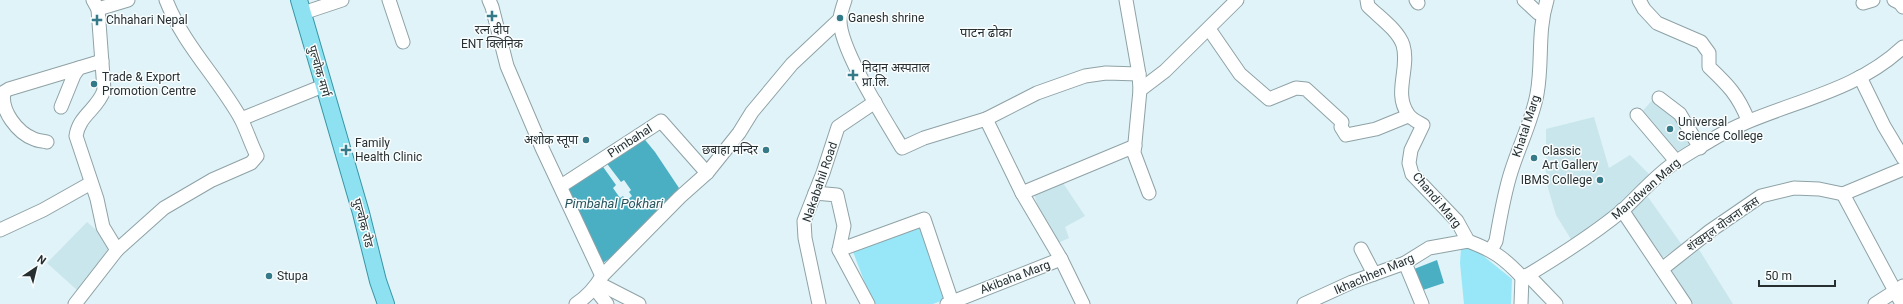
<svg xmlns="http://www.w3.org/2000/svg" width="1903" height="304" font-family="Roboto,'Noto Sans Devanagari',sans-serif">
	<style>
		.built { fill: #cae6ed }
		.green { fill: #98e7f8 }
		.water { fill: #4aafc2 }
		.pier { fill: #dff3f8 }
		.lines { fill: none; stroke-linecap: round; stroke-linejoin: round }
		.minor-casing { stroke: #8fa2a6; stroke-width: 15 }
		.major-casing { stroke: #3896a7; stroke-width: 18 }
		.minor { stroke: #fff; stroke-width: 13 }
		.major { stroke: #8de1f0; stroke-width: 16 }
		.poi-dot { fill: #357a88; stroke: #f9fdfe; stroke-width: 1.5 }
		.labels { text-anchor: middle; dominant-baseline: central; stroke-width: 3; stroke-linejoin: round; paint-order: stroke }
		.poi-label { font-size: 12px; fill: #272f31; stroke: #f9fdfe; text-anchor: start }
		.street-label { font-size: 12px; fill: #272f31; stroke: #f9fdfe }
		.neighbourhood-label { font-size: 13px; fill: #272f31; stroke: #f9fdfe }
		.water-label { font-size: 13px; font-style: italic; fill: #28545d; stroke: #f9fdfe }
	</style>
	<rect width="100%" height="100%" fill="#dff3f8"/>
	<g class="built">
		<path d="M1655,97L1684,124L1693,142L1676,152L1640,114Z"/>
		<path d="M1594,117L1609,168L1630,155L1655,180L1574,244L1556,215L1546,181V129Z"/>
		<path d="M1061,180L1085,216L1065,227L1069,238L1056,244L1039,211L1033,190Z"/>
		<path d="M1648,197L1682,245L1659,260L1626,213Z"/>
		<path d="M87,222L112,244L77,290L47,263Z"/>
		<path d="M1698,248L1733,304H1690L1666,267Z"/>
	</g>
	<g class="green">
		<path d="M927,219L954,296L933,304H873L850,244Z"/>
		<path d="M1461,248L1476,250L1512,279L1511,304H1464L1460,263Z"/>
	</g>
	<g class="water">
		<path d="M641,135L655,152L679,188C663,210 623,253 599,265L564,189Z"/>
		<path d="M1437,260L1444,283L1417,292L1409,271Z"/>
	</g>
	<path class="pier" d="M605,161L621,182L624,180L631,190L629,192L632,196L626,201L623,196L620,198L613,188L616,185L601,164Z"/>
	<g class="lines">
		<g class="minor-casing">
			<g id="minor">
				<path d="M93,0L98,9L128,0"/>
				<path d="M389,0L403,42"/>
				<path d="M489,0L492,7L507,66L542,148L602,276"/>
				<path d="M845,0C843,6 841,12 840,18C838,47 886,121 902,148L924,138L986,119L1022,193L1135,146"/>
				<path d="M1126,0L1139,74L1140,90L1134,153L1149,193"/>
				<path d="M1367,0L1368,6C1379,17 1398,30 1403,45C1410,68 1393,93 1408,114C1411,119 1418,122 1423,125L1411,150L1409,163L1412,174L1457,221L1468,241C1494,251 1503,257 1522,277"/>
				<path d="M1416,0L1418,3"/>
				<path d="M1524,0L1538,13L1543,14"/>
				<path d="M1639,0L1644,9L1657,23L1701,42L1709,53V67C1728,85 1738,95 1748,120"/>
				<path d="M1894,0L1900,3L1903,7"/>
				<path d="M1863,3L1873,0"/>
				<path d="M98,9L104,90C98,109 79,115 76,136L97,199L103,227L117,250"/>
				<path d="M303,13L342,0"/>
				<path d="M1209,29L1240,74L1269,99L1296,88L1306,89L1342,122L1341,127L1346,135L1376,129L1408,116"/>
				<path d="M1860,77L1884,126L1903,158"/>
				<path d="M1140,90L1165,71L1237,0"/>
				<path d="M1659,98L1680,114L1700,148"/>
				<path d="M61,107L74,75L79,68L102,61"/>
				<path d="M1637,115L1676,161"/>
				<path d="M241,119L323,86"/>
				<path d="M986,119L1037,93L1085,76L1106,73L1139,74"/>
				<path d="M47,142C43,141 38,141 34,139C18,133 0,111 4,92L9,89L79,68"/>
				<path d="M561,186L661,121L707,173"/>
				<path d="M815,193L837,195L844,226L839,250L868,304"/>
				<path d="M1022,193L1061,259L1083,304"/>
				<path d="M1843,194L1902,304"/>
				<path d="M1622,210L1685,304"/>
				<path d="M0,230L43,210L91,183"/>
				<path d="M1361,249L1374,274"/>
				<path d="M839,250L924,219L952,302"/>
				<path d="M1491,250L1496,241C1500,218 1504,194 1511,172C1519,146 1532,121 1537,94C1543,61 1537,33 1547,0"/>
				<path d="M1405,263L1422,304"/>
				<path d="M1662,269L1710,231L1761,196L1794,188L1819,189L1843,194L1903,169"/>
				<path d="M1528,275L1556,304"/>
				<path d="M1522,277L1528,275C1561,255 1593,235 1623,210C1640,194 1658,173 1677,161C1687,154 1698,148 1708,142C1770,103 1848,99 1903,47"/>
				<path d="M598,283L639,304"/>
				<path d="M595,289L607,304"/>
				<path d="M75,304L117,250L164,208L212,180L251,163L257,156C251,144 247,131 241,119C218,78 183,44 166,0"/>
				<path d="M576,304C588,296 595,288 602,276L680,197L707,173L739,133L752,112L792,64L840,19"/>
				<path d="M819,304L805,238L804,221L823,173L838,127L875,102"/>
				<path d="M947,304L1061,259"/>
				<path d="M1304,304L1352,282L1405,263L1429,248L1468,241"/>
				<path d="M1521,304L1522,277"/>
				<path d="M1875,304L1903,286"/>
			</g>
		</g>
		<g class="major-casing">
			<path id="major" d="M299,0L361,213L378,281L386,304"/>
		</g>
		<use href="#minor" class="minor"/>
		<use href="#major" class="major"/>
	</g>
	<g class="poi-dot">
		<path d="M490 10h4v4h4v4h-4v4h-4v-4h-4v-4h4z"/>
		<circle cx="840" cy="18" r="4"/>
		<path d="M95 14h4v4h4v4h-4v4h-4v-4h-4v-4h4z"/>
		<path d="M851 69h4v4h4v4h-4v4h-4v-4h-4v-4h4z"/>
		<circle cx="94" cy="84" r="4"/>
		<circle cx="1670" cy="129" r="4"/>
		<circle cx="586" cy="140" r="4"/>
		<path d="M344 144h4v4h4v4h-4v4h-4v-4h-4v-4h4z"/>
		<circle cx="766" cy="150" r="4"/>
		<circle cx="1534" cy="158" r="4"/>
		<circle cx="1600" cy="180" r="4"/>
		<circle cx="269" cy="276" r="4"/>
	</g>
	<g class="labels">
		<g class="poi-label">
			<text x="848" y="18">Ganesh shrine</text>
			<text x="106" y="20">Chhahari Nepal</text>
			<text x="492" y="30" text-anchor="middle">रत्न दीप<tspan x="492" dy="14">ENT क्लिनिक</tspan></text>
			<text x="862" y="68">निदान अस्पताल<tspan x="862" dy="14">प्रा.लि.</tspan></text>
			<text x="102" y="77">Trade &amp; Export<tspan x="102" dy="14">Promotion Centre</tspan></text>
			<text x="1678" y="122">Universal<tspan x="1678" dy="14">Science College</tspan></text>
			<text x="578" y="140" text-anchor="end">अशोक स्तूपा</text>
			<text x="355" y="143">Family<tspan x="355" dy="14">Health Clinic</tspan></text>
			<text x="758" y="150" text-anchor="end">छबाहा मन्दिर</text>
			<text x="1542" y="151">Classic<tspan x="1542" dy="14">Art Gallery</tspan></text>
			<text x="1592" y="180" text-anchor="end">IBMS College</text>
			<text x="277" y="276">Stupa</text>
		</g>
		<g class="street-label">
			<text transform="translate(319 71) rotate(74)">पुल्चोक मार्ग</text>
			<text transform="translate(1526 126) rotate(-72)">Khatal Marg</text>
			<text transform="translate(630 141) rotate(-33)">Pimbahal</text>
			<text transform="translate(820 182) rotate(-71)">Nakabahil Road</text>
			<text transform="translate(1646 189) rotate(-41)">Manidwan Marg</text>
			<text transform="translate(1437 200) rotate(50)">Chandi Marg</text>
			<text transform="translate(363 223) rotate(75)">पुल्चोक रोड</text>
			<text transform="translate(1723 224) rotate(-35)">शंखमुल योजना क्रस</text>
			<text transform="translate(1374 274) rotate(-23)">Ikhachhen Marg</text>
			<text transform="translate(1015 277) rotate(-21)">Akibaha Marg</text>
		</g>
		<g class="neighbourhood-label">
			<text x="986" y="32">पाटन ढोका</text>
		</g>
		<g class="water-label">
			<text x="614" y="203">Pimbahal Pokhari</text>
		</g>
	</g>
	<g transform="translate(36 268) rotate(35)" stroke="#f9fdfe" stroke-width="3" paint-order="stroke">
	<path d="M0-3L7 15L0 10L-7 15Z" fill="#272f31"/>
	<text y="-6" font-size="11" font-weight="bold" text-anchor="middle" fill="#272f31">N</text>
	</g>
	<path d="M1759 280v6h76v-6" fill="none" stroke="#272f31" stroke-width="2"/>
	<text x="1765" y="280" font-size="12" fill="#272f31" stroke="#f9fdfe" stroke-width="3" paint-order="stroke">50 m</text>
</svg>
